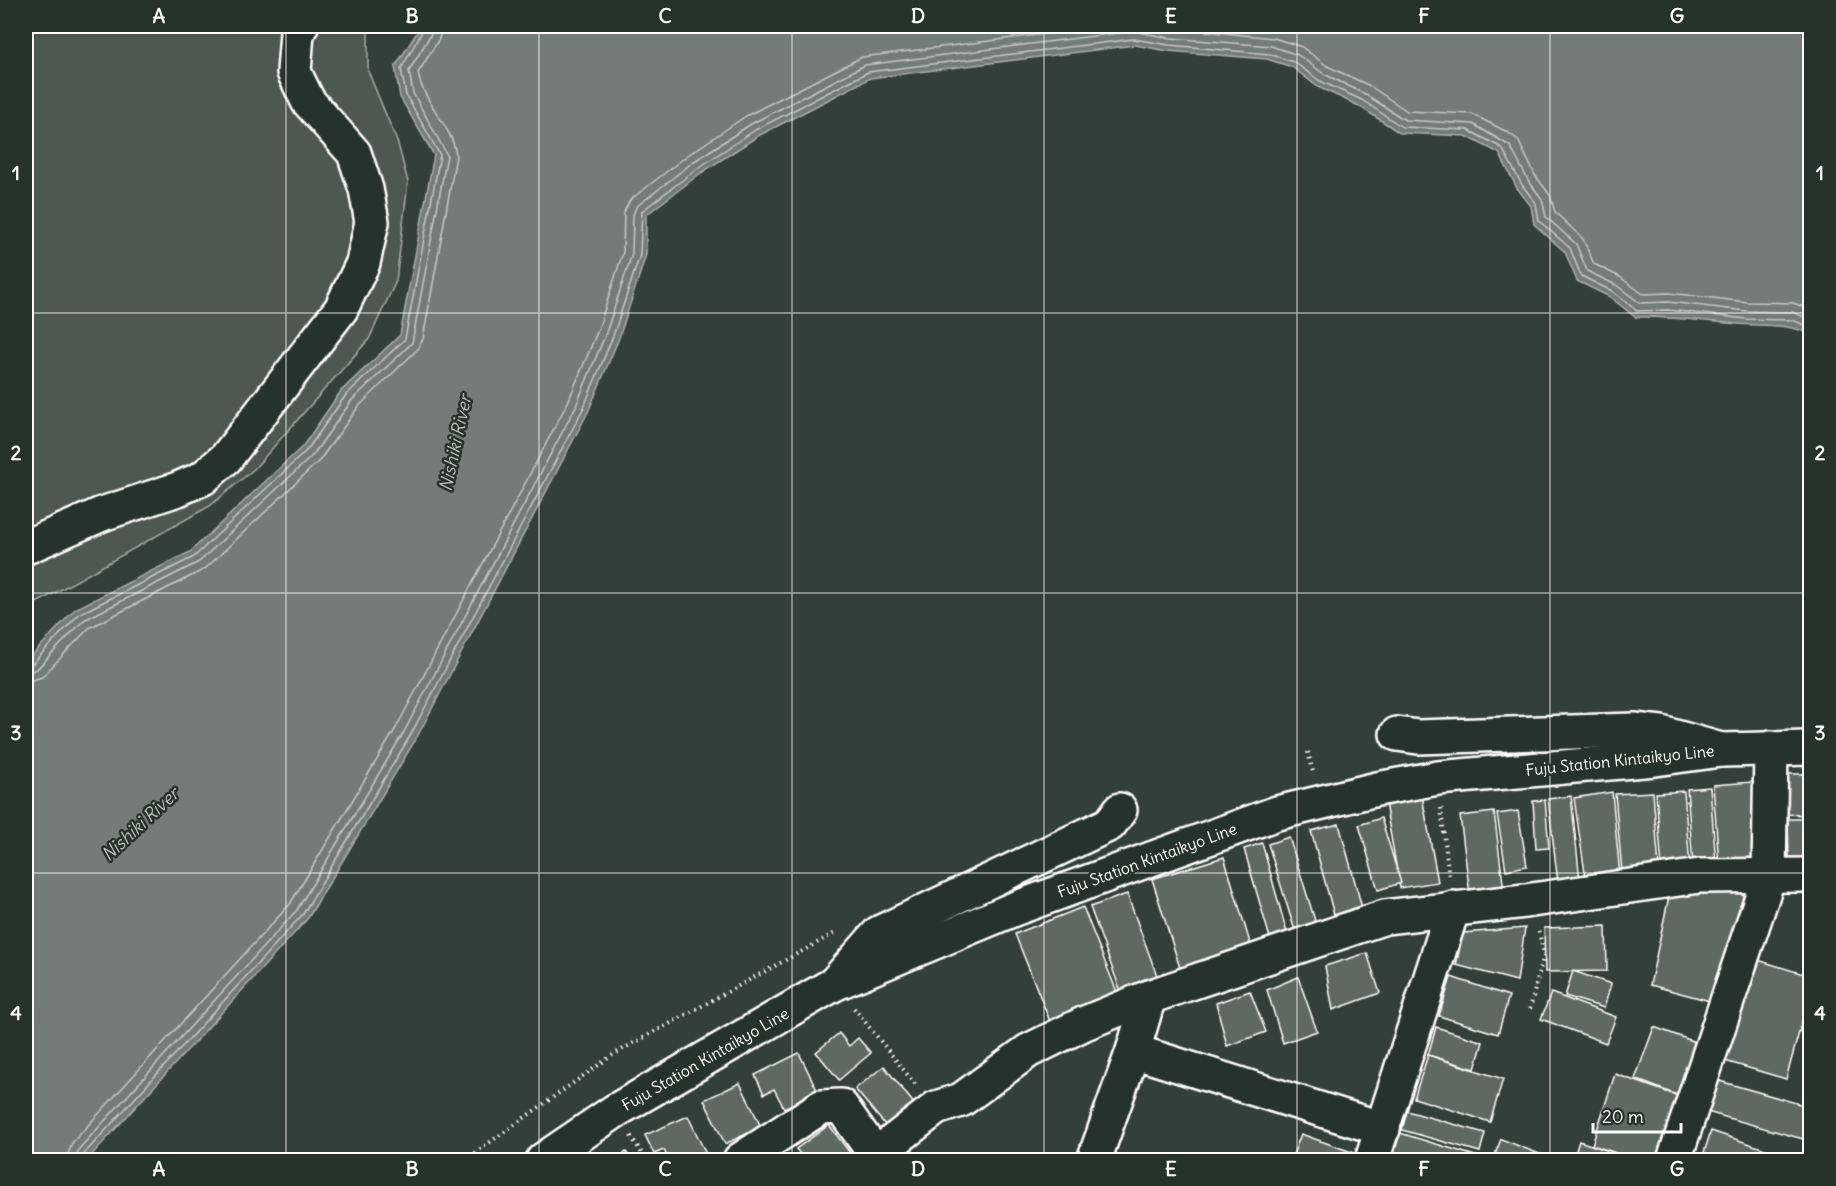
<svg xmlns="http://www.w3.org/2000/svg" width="1836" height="1186" font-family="Delius,sans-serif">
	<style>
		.green { fill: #4d5853; stroke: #a6aca9; stroke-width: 1.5 }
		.water { fill: #737b78; stroke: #abb0ae; stroke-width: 1.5 }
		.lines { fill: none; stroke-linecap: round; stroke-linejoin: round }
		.shore { stroke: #c7cac9; stroke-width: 1.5 }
		.building { fill: #5f6964; stroke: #fff; stroke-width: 1.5 }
		.minor-casing { stroke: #fff; stroke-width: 38 }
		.major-casing { stroke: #fff; stroke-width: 38 }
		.path { stroke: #fff; stroke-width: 4; stroke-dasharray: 1.5 4.5; stroke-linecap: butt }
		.minor { stroke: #26332d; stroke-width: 33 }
		.major { stroke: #26332d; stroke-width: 33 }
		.grid { fill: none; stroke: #fff; stroke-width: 1.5; stroke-opacity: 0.55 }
		.labels { text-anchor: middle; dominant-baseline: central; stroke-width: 5; stroke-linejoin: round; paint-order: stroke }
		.street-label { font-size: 16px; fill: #fff; stroke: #26332d }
		.water-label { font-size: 18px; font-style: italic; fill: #b9bdbc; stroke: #26332d }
		.neatline { fill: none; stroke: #fff; stroke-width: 2 }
		.grid-label { font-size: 20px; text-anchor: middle; font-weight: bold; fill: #fff }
	</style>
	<rect width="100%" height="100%" fill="#333f3a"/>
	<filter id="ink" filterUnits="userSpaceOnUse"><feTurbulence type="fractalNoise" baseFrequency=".0167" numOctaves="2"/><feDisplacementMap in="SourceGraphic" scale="12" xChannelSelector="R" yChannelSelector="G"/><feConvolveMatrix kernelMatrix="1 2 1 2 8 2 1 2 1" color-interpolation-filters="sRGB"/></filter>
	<g filter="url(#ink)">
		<path class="green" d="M26,26H370L368,32V71L398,144L408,182L396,281L369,339L254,469L210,506L26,609Z"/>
		<path class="water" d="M421,26H1810V334C1786,323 1763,326 1737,324C1703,321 1670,316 1635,317L1610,297L1577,281L1565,252L1534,224L1531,206L1517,188L1499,153L1466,136L1400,133L1359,106L1318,87L1292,67L1267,59L1168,51L1135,45L870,78L758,136L701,173L646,215V255L619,338L588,412L416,739L308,918L87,1160H26V662L75,609L190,552L303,446L341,391L400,335L434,155L400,97L395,67Z"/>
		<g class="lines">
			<g class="shore">
				<path d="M1154,26L1274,38L1302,47L1327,66L1370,86L1407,111L1472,114L1509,133L1518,140L1535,175L1550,195L1555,212L1583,239L1594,264L1620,277L1643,294L1669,293L1747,302L1793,303L1810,309"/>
				<path d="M26,666L32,664L79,614L194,557L307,450L346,395L405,339L440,155L406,95L401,69L425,26"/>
				<path d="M26,673L37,669L84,620L199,562L313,455L352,400L412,343L447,155L413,93L409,71L431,34L433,26"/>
				<path d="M26,682L42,677L89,628L205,569L319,461L359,406L418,349L423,339L456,156C454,128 423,103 418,73L439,39L442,26"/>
				<path d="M66,1160L72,1143L290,904L396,728L568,402L598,330L623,252L624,212L630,200L688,155L746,116L862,57L1109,26"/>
				<path d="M75,1160L79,1149L297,910L404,732L576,406L606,333L632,254L633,215L636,207L693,162L751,124L865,65L1133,31L1170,38L1271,46L1298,55L1324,74L1365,94L1405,120L1473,124L1510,146L1528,180L1542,199L1546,217L1576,244L1587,271L1616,285L1640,303L1668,302L1746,311L1792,312L1810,319"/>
				<path d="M83,1160L84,1154L303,914L410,736L583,409L613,336L640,255L642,211L698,168L755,130L868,72L1134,39L1169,45L1269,54L1294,62L1320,81L1362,100L1402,127L1468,130L1502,148L1522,185L1536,203L1539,221L1570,248L1581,276L1612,291L1637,311L1668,310L1746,319L1792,320L1810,327"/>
			</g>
		</g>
		<g class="building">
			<path d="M1780,774H1807V815L1780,814Z"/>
			<path d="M1753,782L1758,862L1719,865L1713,785Z"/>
			<path d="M1710,787L1716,864L1693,865L1687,789Z"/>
			<path d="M1684,791L1690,867L1662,869L1656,793Z"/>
			<path d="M1612,792L1620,875L1586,880L1574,798Z"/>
			<path d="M1653,792L1659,868L1622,872L1615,794Z"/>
			<path d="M1422,796L1438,882L1400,888L1385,803Z"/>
			<path d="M1571,796L1580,880L1558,883L1548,799Z"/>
			<path d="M1545,800L1549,848L1536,849L1533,801Z"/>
			<path d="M1518,811L1527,866L1506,870L1497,814Z"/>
			<path d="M1494,812L1504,891L1470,895L1460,816Z"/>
			<path d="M1381,818L1401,883L1378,890L1359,825Z"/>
			<path d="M1788,819H1808L1809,858L1789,859Z"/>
			<path d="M1339,824L1364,915L1336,922L1311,831Z"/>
			<path d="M1289,837L1317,927L1296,934L1268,844Z"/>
			<path d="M1262,843L1287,933L1270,938L1244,849Z"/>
			<path d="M1224,857L1251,946L1180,968L1152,879Z"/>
			<path d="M1743,888L1746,908L1714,1002L1650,985L1669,896Z"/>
			<path d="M1127,894L1159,981L1122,995L1090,907Z"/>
			<path d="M1083,907L1121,1002L1053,1029L1015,934Z"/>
			<path d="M1606,926L1607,971L1545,972L1544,928Z"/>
			<path d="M1525,928L1517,981L1456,965L1463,933Z"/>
			<path d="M1367,953L1380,993L1333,1010L1325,966Z"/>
			<path d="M1748,957L1810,976V993L1786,1079L1718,1059Z"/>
			<path d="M1573,971L1611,984L1604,1008L1565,996Z"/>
			<path d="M1298,977L1317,1031L1283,1043L1267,990Z"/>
			<path d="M1451,977L1509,996L1498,1034L1439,1016Z"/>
			<path d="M1250,991L1266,1032L1227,1046L1216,1003Z"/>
			<path d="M1551,993L1616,1017L1606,1043L1541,1019Z"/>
			<path d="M1436,1027L1483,1042L1475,1069L1428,1055Z"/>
			<path d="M1654,1027L1706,1046L1687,1099L1635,1079Z"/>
			<path d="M839,1033L849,1046L858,1038L871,1053L839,1080L816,1052Z"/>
			<path d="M799,1053L818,1092L784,1108L774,1089L764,1094L755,1075Z"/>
			<path d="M1428,1055L1503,1079L1490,1122L1414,1098Z"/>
			<path d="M884,1066L919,1110L891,1132L855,1089Z"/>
			<path d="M1615,1074L1687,1099L1666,1160H1637L1592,1145Z"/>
			<path d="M1709,1078L1810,1107V1141L1700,1110Z"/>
			<path d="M740,1083L761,1127L725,1144L704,1100Z"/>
			<path d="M1407,1111L1485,1133L1480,1152L1402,1130Z"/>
			<path d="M688,1116L706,1154L691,1160H669L664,1150L654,1154L645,1135Z"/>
			<path d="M829,1125L850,1153L839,1160H805L796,1149Z"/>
			<path d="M1711,1131L1798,1160H1707L1702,1159Z"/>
			<path d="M1400,1133L1482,1158L1481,1160H1404L1393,1157Z"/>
			<path d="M1301,1134L1360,1155L1358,1160H1291Z"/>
			<path d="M1501,1139L1542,1155L1540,1160H1493Z"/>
			<path d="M1579,1141L1636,1160H1573Z"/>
			<path d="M626,1152L632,1160H616Z"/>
		</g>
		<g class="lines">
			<g class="minor-casing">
				<g id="minor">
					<path d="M26,547L102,514L178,489L203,478L226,458L341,309L363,263L372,222L366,189L354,153L308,101L294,72L297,33L301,26"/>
					<path d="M1397,734L1418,737L1634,730L1661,733L1721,750"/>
					<path d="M834,984L879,933L1110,824L1120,810"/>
					<path d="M1133,1051L1383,1129"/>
					<path d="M740,1160L821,1107L841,1106L875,1154"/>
					<path d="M869,1160L936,1108L961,1100L1028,1051L1085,1023L1149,997L1385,917L1525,901L1700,876L1810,875"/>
					<path d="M1094,1160L1133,1051L1149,997"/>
					<path d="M1372,1160L1453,908"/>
					<path d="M1674,1160L1769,876L1771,748"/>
				</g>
			</g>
			<g class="major-casing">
				<path id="major" d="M543,1160L615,1111L834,984L1014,909L1277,813L1377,789L1438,778L1655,759L1721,750L1810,748"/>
			</g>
			<g class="path">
				<path d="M1308,752L1313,772"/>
				<path d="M1441,808L1449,878"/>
				<path d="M854,1008L915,1084"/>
				<path d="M1530,1009L1544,954L1538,929"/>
				<path d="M631,1136L646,1160"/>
				<path d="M465,1160L614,1054L835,933"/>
			</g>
			<use href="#minor" class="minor"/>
			<use href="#major" class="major"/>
		</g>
	</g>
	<path class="grid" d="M286,26V1160M539,26V1160M792,26V1160M1044,26V1160M1297,26V1160M1550,26V1160M26,313H1810M26,593H1810M26,873H1810"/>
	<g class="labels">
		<g class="street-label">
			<text transform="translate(1620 760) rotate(-6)">Fuju Station Kintaikyo Line</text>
			<text transform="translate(1147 860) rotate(-20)">Fuju Station Kintaikyo Line</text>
			<text transform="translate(705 1059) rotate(-30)">Fuju Station Kintaikyo Line</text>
		</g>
		<g class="water-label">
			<text transform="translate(455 443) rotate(-78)">Nishiki River</text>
			<text transform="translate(140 824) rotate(-43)">Nishiki River</text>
		</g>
	</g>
	<rect width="1836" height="1186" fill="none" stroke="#26332d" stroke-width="66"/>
	<path d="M1593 1123v9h88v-9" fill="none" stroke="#ffffff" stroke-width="3"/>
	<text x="1602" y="1123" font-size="18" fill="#ffffff" stroke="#26332d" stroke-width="4.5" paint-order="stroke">20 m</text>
	<rect x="33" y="33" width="1770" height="1120" class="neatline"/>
	<g class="grid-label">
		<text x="159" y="23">A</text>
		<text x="412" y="23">B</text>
		<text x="665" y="23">C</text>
		<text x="918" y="23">D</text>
		<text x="1171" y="23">E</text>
		<text x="1424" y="23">F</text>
		<text x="1677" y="23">G</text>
		<text x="16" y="180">1</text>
		<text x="1820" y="180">1</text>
		<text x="16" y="460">2</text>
		<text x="1820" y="460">2</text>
		<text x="16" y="740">3</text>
		<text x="1820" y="740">3</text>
		<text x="16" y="1020">4</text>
		<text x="1820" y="1020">4</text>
		<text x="159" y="1176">A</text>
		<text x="412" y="1176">B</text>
		<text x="665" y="1176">C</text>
		<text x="918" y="1176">D</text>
		<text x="1171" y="1176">E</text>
		<text x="1424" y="1176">F</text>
		<text x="1677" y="1176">G</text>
	</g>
</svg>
